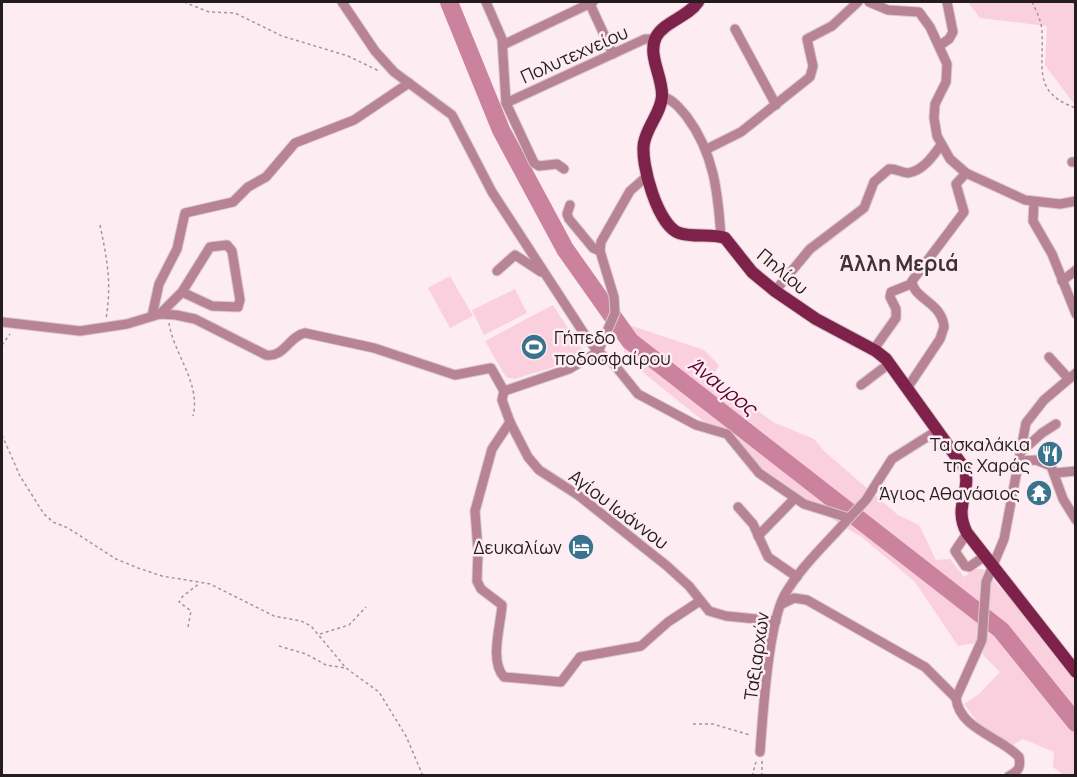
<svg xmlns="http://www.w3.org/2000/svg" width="1077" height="777" font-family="Manrope,sans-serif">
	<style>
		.green { fill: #fbd0de }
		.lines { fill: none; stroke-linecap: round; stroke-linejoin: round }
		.river { stroke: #cb829c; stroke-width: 18 }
		.minor-casing { stroke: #d6c7cb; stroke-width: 11 }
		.major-casing { stroke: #d6c7cb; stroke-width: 14 }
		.path { stroke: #a3969a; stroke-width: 1.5; stroke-dasharray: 3 3; stroke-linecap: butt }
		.minor { stroke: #b88395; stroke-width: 9 }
		.major { stroke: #7e214b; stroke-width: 12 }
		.labels { text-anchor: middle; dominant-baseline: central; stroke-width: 5; stroke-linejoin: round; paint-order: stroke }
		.street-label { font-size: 18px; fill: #241d1f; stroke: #fdecf1 }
		.poi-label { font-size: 18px; fill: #241d1f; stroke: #fdecf1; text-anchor: end }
		.water-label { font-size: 20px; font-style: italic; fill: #5f0333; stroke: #fdecf1 }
		.quarter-label { font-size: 21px; font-weight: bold; fill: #403136; stroke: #fdecf1 }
	</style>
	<rect width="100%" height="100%" fill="#fdecf1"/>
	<g class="green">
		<path d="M968,2H1075V105L1045,65L1047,26L980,18Z"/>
		<path d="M450,276L473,316L450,328L428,288Z"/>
		<path d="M515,289L527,313L484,335L472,310Z"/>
		<path d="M553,305L584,353L582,358L515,379L506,377L485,341Z"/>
		<path d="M620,322L704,350L719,365L712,378L773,422L814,439L824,451L898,515L919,525L936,560L950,559L964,577L975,569H983L1026,616L1047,647L1075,680V775H1063L1053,767L1054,752L1023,739L1011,746L979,724L964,704L979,694L1000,672L983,655V647L977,643L958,646L915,582L863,538L803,501L625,358Z"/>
	</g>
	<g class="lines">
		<path class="river" d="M449,2L501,130L565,249L630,341L1001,630L1076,723"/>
		<g class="minor-casing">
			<g id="minor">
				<path d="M342,2L375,51L394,72L452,115L492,192L585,335L598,352L613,363L638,394L696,425L727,434L759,473L804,504L849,518L866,500L892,459L938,430"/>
				<path d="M486,2L502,39L506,103L534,163L539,166L557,164L564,169"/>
				<path d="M589,2L613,54"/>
				<path d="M869,2L888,10L919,12L930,27L947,64L946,82L935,104L934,118L937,136L950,159L966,173L1025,200L1060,204L1076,201"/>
				<path d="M735,29L776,105"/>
				<path d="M503,45L593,2"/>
				<path d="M939,46L949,39L953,32L947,2"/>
				<path d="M662,96C673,100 679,107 687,117C714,153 718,193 721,237"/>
				<path d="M506,103L645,39H656"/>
				<path d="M707,149L741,132L810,77L813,66L807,39L832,26L858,2"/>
				<path d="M1072,162H1076"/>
				<path d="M1034,202L1033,221L1052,254L1076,314"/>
				<path d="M570,205L567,214L569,219L593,248L600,251"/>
				<path d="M497,271L515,255L541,272"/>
				<path d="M1062,281L1076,270"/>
				<path d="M775,291L810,249L864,208L874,182L889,169C896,168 901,173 908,173C923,171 933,156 941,145"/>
				<path d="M160,314L182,292L210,247L227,245L232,251L240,300L238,307L212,306L182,292"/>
				<path d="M152,316L159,284L177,249L185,213L233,202L248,187L266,177L295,143L354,120L409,83"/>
				<path d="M2,322L80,331L127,324L160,314L176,315L195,319L266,355C284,358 289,336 305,333L374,348L455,375L491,368L504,391L502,400L510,422L528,457L539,470L578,495L667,566L689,586L709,611L726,616L776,621"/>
				<path d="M874,349L896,318V309L890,297L891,292L911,284"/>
				<path d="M1049,357L1068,378"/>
				<path d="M861,385L890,363"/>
				<path d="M908,387L940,339L944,327C942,302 913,299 912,281L964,212L956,184L966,173"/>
				<path d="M504,391L569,369L598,352L615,313L614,297L600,251L601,242L630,191L647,176"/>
				<path d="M510,422L492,449L475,511L478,551L477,581L481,589L502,605C501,625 489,661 504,677L561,682L580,657L641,646L668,622L700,601"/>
				<path d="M1020,453L1042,433L1056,424"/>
				<path d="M1018,461L1036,460L1051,466L1063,499L1076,520"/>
				<path d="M1055,473L1076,471"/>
				<path d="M738,507L753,524L768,557L797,577"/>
				<path d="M967,533L955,551L965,566L969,567L985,556"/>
				<path d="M758,536L795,498"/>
				<path d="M782,604L794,598L807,600L925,667L956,698"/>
				<path d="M760,752C763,714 768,627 784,596C800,567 827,543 849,518"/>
				<path d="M1009,776C1019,771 1021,767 1019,757C1001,737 959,729 956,698L982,640L986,582L1004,539L1026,423L1044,400L1076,373"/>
			</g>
		</g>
		<g class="major-casing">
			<path id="major" d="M698,2C688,17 665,21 656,37C647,55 663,77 662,96C661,113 647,126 644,143C640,163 658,226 679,233C694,238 711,233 725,238L752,272L775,291L816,319L876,351L886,359L965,469C971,493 953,507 967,533L1076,672"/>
		</g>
		<g class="path">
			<path d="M184,2L209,12L235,13L282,36L348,56L379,71"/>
			<path d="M1032,2C1037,12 1042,22 1042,33C1044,67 1032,93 1076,108"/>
			<path d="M1073,2L1076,6"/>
			<path d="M100,225C107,259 112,283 106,319"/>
			<path d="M169,323C174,355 201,383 193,416"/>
			<path d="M2,345L10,334"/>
			<path d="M2,435L20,476L44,514L53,522L68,528L116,559L138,568L162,576L210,584L274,616L301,621L311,626L346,668L379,692L406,736L423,776"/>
			<path d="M188,627L191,611L179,602L183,596L200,583"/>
			<path d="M320,634L349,625L366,607"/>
			<path d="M279,646L306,654L326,665L346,668"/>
			<path d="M693,724H713L750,735"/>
			<path d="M762,761V776"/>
			<path d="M752,776L756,762"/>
		</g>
		<use href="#minor" class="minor"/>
		<use href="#major" class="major"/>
	</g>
	<defs>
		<g id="stadium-disc" transform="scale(1.35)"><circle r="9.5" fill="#3a738d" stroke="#fdecf1"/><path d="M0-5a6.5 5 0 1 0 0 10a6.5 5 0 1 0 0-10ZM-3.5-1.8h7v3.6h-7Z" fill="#fff"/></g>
		<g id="restaurant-disc" transform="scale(1.35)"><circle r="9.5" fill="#3a738d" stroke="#fdecf1"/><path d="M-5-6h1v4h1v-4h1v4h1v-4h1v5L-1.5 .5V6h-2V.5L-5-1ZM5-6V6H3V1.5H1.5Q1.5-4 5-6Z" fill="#fff"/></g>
		<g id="temple-disc" transform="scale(1.35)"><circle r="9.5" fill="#3a738d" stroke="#fdecf1"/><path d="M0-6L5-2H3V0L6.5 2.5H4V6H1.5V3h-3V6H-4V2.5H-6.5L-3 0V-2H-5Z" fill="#fff"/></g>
		<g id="hotel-disc" transform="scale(1.35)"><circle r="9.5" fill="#3a738d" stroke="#fdecf1"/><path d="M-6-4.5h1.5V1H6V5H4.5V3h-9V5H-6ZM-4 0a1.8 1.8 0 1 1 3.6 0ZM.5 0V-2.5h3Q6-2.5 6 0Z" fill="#fff"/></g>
	</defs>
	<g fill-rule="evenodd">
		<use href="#stadium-disc" x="534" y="347"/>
		<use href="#restaurant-disc" x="1050" y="454"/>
		<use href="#temple-disc" x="1039" y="493"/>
		<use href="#hotel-disc" x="581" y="547"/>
	</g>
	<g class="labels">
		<g class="street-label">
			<text transform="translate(574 54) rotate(-24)">Πολυτεχνείου</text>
			<text transform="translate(783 271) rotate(40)">Πηλίου</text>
			<text transform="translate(619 509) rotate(37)">Αγίου Ιωάννου</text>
			<text transform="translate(756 656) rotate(-82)">Ταξιαρχών</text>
		</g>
		<g class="poi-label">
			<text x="554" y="337" text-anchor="start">Γήπεδο<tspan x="554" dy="21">ποδοσφαίρου</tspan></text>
			<text x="1030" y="444">Τα σκαλάκια<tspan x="1030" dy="21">της Χαράς</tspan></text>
			<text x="1020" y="493">Άγιος Αθανάσιος</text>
			<text x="562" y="547">Δευκαλίων</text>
		</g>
		<g class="water-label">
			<text transform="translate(723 386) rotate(38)">Άναυρος</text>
		</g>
		<g class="quarter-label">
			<text x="899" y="263">Άλλη Μεριά</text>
		</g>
	</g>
	<rect width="1077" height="777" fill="none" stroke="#241d1f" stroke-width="6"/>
</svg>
